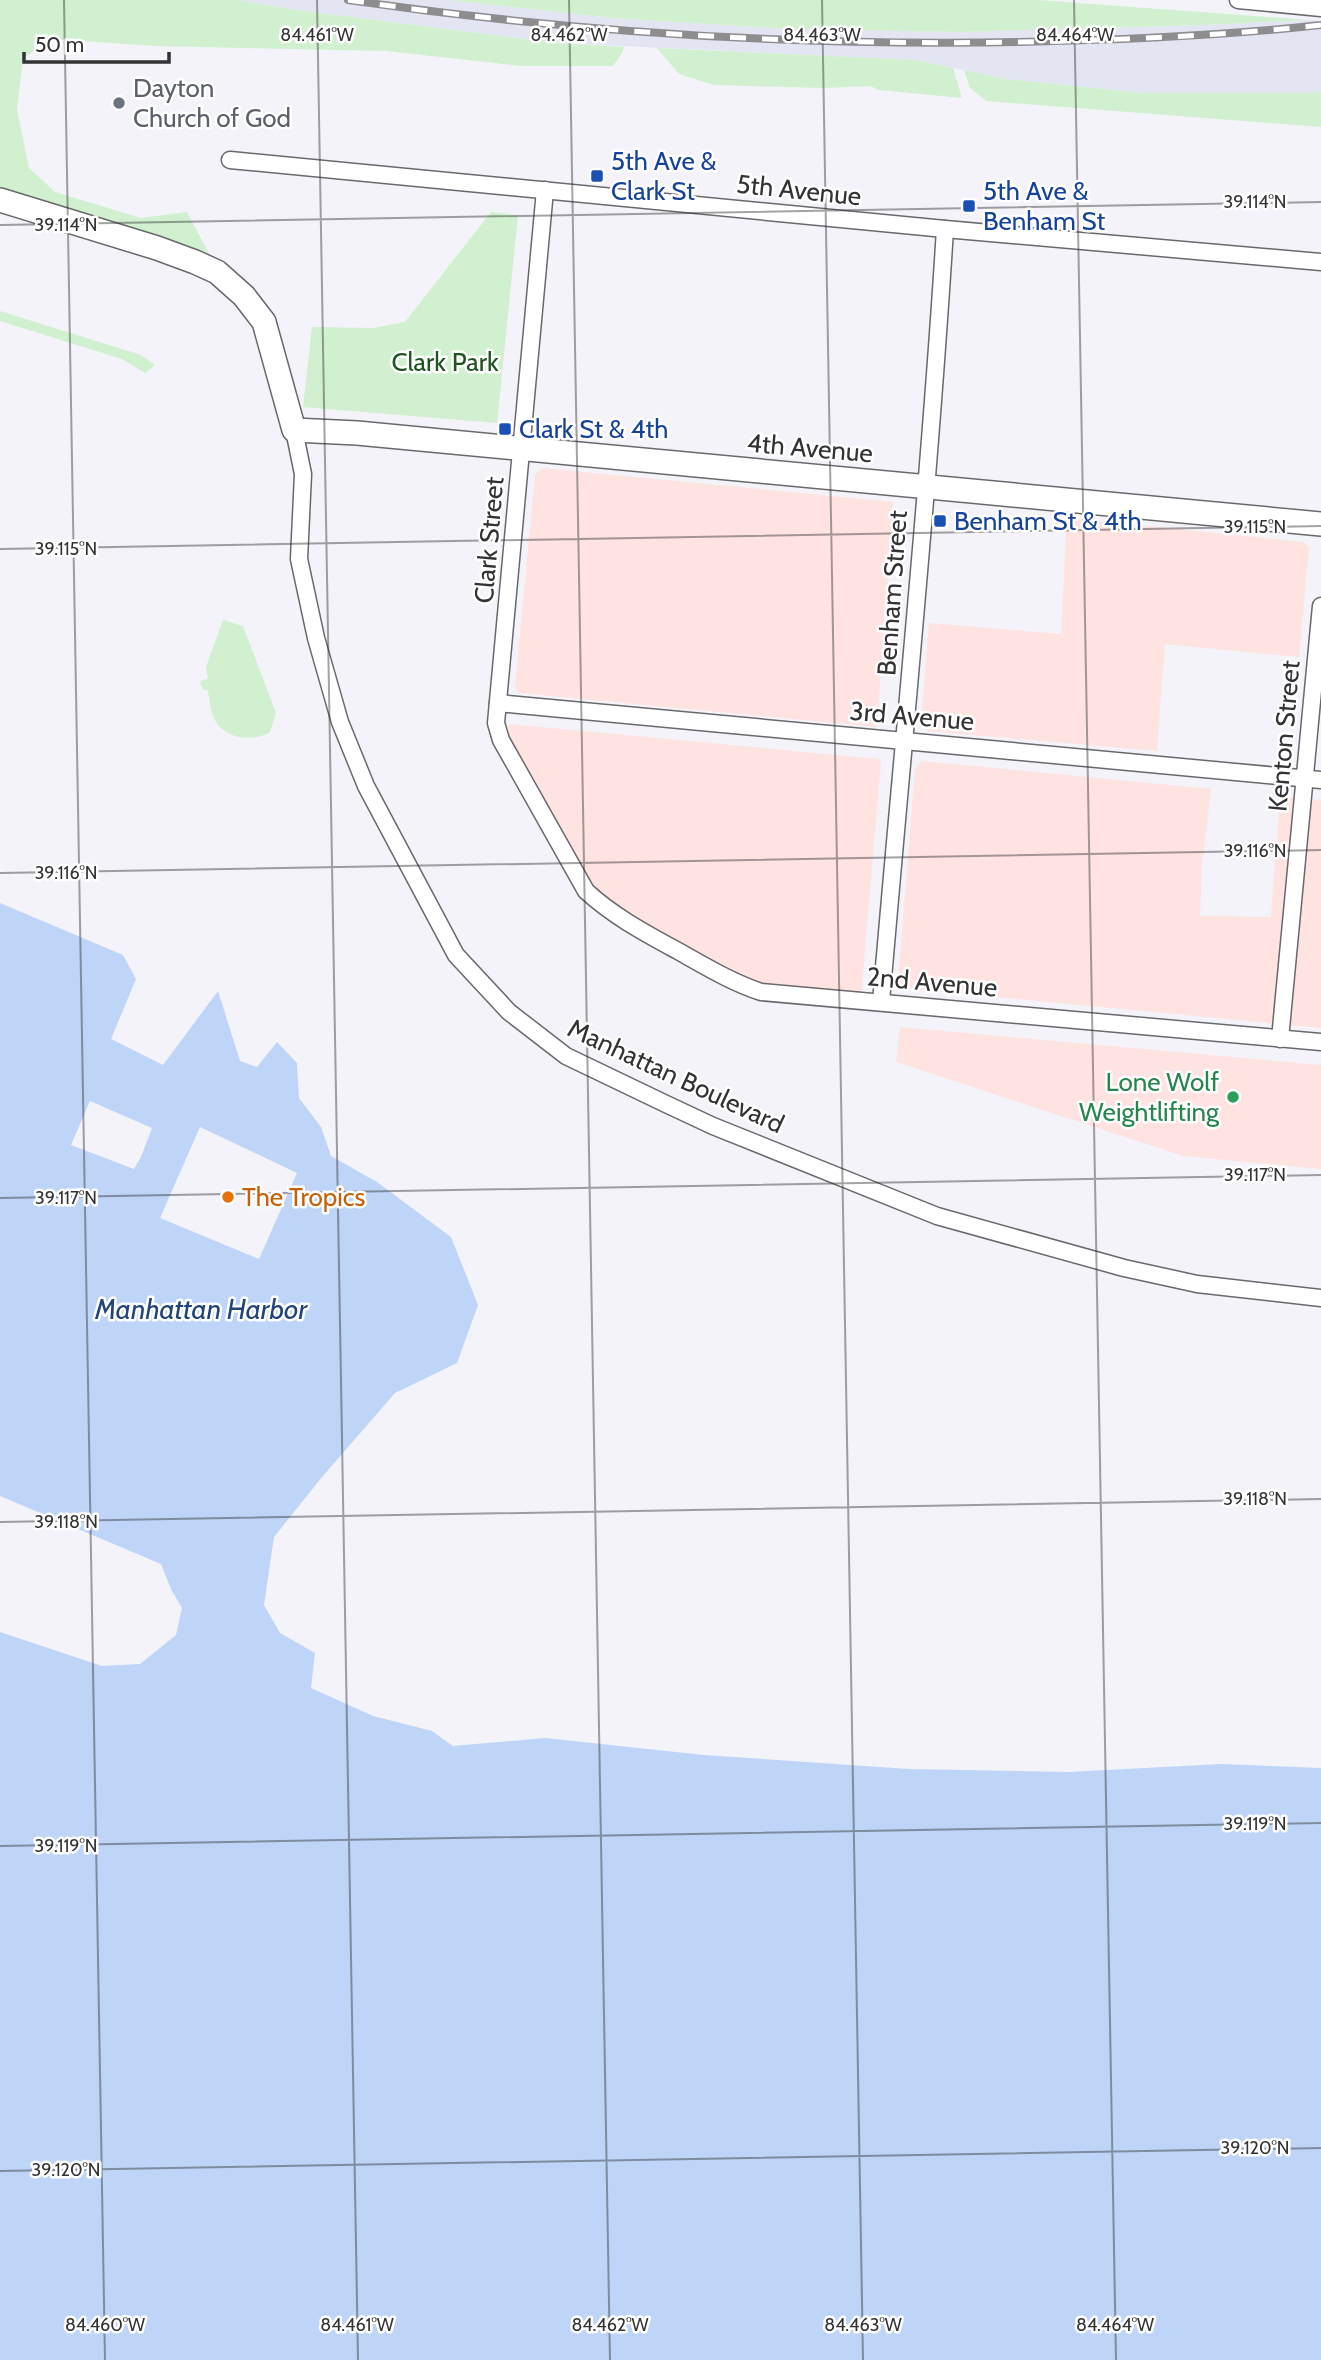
<svg xmlns="http://www.w3.org/2000/svg" width="1321" height="2360" font-family="Cabin,sans-serif">
	<style>
		.built { fill: #e4e5f2 }
		.industrial { fill: #fee3e1 }
		.green { fill: #d1f0cf }
		.water { fill: #bed5f7 }
		.pier { fill: #f3f3f9 }
		.lines { fill: none; stroke-linecap: round; stroke-linejoin: round }
		.street-casing { stroke: #68686d; stroke-width: 19 }
		.secondary-casing { stroke: #68686d; stroke-width: 26 }
		.street { stroke: #fff; stroke-width: 16 }
		.secondary { stroke: #fff; stroke-width: 23 }
		.rail-casing { stroke: #8d8d90; stroke-width: 8 }
		.rail { stroke: #fff; stroke-width: 5; stroke-dasharray: 16; stroke-linecap: butt }
		.ticks { fill: none; stroke: #333335; stroke-width: 2; stroke-opacity: 0.45 }
		.worship-dot { fill: #6b7280; stroke: #fff; stroke-width: 2.5 }
		.transit-dot { fill: #1a4fb4; stroke: #fff; stroke-width: 2.5 }
		.leisure-dot { fill: #2e9e5b; stroke: #fff; stroke-width: 2.5 }
		.food-dot { fill: #e8710a; stroke: #fff; stroke-width: 2.5 }
		.labels { text-anchor: middle; dominant-baseline: central; stroke-width: 5; stroke-linejoin: round; paint-order: stroke }
		.worship-label { font-size: 26px; fill: #5b616d; stroke: #fff; text-anchor: start }
		.transit-label { font-size: 26px; fill: #164399; stroke: #fff; text-anchor: start }
		.street-label { font-size: 26px; fill: #333335; stroke: #fff }
		.park-label { font-size: 26px; fill: #1f5320; stroke: #fff }
		.leisure-label { font-size: 26px; fill: #27864d; stroke: #fff; text-anchor: end }
		.food-label { font-size: 26px; fill: #c56008; stroke: #fff; text-anchor: start }
		.water-label { font-size: 28px; font-style: italic; fill: #224478; stroke: #fff }
		.ticks-label { font-size: 18px; text-anchor: middle; fill: #333335; stroke: #fff; stroke-width: 5; stroke-linejoin: round; paint-order: stroke }
	</style>
	<rect width="100%" height="100%" fill="#f3f3f9"/>
	<path class="built" d="M239,0H448L613,18L788,29L961,32L1205,25L1311,20L1321,21V91L1310,93H1143L1006,79L916,60L558,43L289,9Z"/>
	<g class="industrial">
		<path d="M542,468L893,502L877,727L519,693L515,687L535,475Z"/>
		<path d="M1067,518L1303,542L1309,548L1299,657L1165,644L1157,751L927,731L921,725L929,623L1061,634Z"/>
		<path d="M509,724L879,759L881,763L861,996L768,986L734,974L665,939L593,888L509,737Z"/>
		<path d="M922,761L1211,789L1202,867L1200,916L1271,917L1280,796L1321,800V1028L902,988L898,984L915,769Z"/>
		<path d="M900,1027L1321,1065V1169L1183,1156L896,1062Z"/>
	</g>
	<g class="green">
		<path d="M0,0H239L289,9L558,43L624,47L622,53L613,66H522L386,51L155,46L51,39L23,58L17,110L29,168L55,192L141,218L187,212L215,265L0,193Z"/>
		<path d="M448,0H1038L1311,20L1205,25L961,32L788,29L613,18Z"/>
		<path d="M657,48L916,60L953,68L962,98L879,90L870,86L822,88L714,85L679,74Z"/>
		<path d="M964,70L1006,79L1143,93H1310L1321,91V127L987,101L970,88Z"/>
		<path d="M491,212L518,215L497,423L303,407L312,327L373,328L405,322Z"/>
		<path d="M0,311L141,355L155,365L145,373L122,359L0,321Z"/>
		<path d="M223,620L243,626L276,713L270,732C251,743 222,739 213,716C210,708 210,698 207,689L203,690L200,681L208,679L206,667Z"/>
	</g>
	<path class="water" d="M0,903L123,955L136,979L111,1039L163,1065L218,991L240,1061L257,1067L277,1042L297,1063L299,1098L321,1127L331,1156L377,1182L451,1237L478,1305L457,1363L395,1393L322,1477L274,1537L264,1605L280,1633L315,1653L311,1688L373,1716L432,1731L453,1746L545,1738L704,1755L909,1769L1068,1772L1222,1764L1321,1768V2360H0V1632L102,1666L140,1664L176,1635L182,1608L171,1589L161,1564L0,1496Z"/>
	<g class="pier">
		<path d="M90,1101L152,1128L141,1157L134,1169L71,1145Z"/>
		<path d="M200,1127L297,1173L259,1259L160,1218Z"/>
	</g>
	<g class="lines">
		<g class="street-casing">
			<g id="street">
				<path d="M1238,0L1321,8"/>
				<path d="M230,160L945,229L1321,262"/>
				<path d="M545,190L496,723L501,740L586,891C613,916 645,933 678,951C705,966 731,982 761,992L1321,1042"/>
				<path d="M294,430L303,474L299,559L316,638L340,722L366,786L456,955L509,1012L566,1056L666,1104L713,1126L937,1216L1124,1268L1197,1284L1321,1298"/>
				<path d="M498,703L1321,780"/>
				<path d="M881,1002C903,744 929,487 945,229"/>
				<path d="M1280,1039L1321,606"/>
			</g>
		</g>
		<g class="secondary-casing">
			<path id="secondary" d="M0,200L157,248L195,262L217,272L244,296L264,322L294,430L357,433L1321,524"/>
		</g>
		<use href="#street" class="street"/>
		<use href="#secondary" class="secondary"/>
		<g class="rail-casing">
			<path id="rail" d="M348,0C570,32 794,46 1019,42C1120,40 1221,36 1321,25"/>
		</g>
		<use href="#rail" class="rail"/>
	</g>
	<path class="ticks" d="M64,0L105,2360M317,0L358,2360M569,0L610,2360M822,0L863,2360M1074,0L1116,2360M0,225L1321,202M0,549L1321,526M0,873L1321,850M0,1198L1321,1175M0,1522L1321,1499M0,1846L1321,1823M0,2171L1321,2148"/>
	<circle class="worship-dot" cx="119" cy="103" r="7"/>
	<g class="transit-dot">
		<rect x="590" y="169" width="14" height="14" rx="3.5"/>
		<rect x="962" y="199" width="14" height="14" rx="3.5"/>
		<rect x="498" y="422" width="14" height="14" rx="3.5"/>
		<rect x="933" y="514" width="14" height="14" rx="3.5"/>
	</g>
	<circle class="leisure-dot" cx="1233" cy="1097" r="7"/>
	<circle class="food-dot" cx="228" cy="1197" r="7"/>
	<g class="labels">
		<g class="worship-label">
			<text x="133" y="88">Dayton<tspan x="133" dy="30">Church of God</tspan></text>
		</g>
		<g class="transit-label">
			<text x="611" y="161">5th Ave &amp;<tspan x="611" dy="30">Clark St</tspan></text>
			<text x="983" y="191">5th Ave &amp;<tspan x="983" dy="30">Benham St</tspan></text>
			<text x="519" y="429">Clark St &amp; 4th</text>
			<text x="954" y="521">Benham St &amp; 4th</text>
		</g>
		<g class="street-label">
			<text transform="translate(799 190) rotate(6)">5th Avenue</text>
			<text transform="translate(810 448) rotate(5)">4th Avenue</text>
			<text transform="translate(489 540) rotate(-85)">Clark Street</text>
			<text transform="translate(892 593) rotate(-86)">Benham Street</text>
			<text transform="translate(912 716) rotate(5)">3rd Avenue</text>
			<text transform="translate(1284 736) rotate(-85)">Kenton Street</text>
			<text transform="translate(932 982) rotate(5)">2nd Avenue</text>
			<text transform="translate(676 1076) rotate(25)">Manhattan Boulevard</text>
		</g>
		<g class="park-label">
			<text x="445" y="362">Clark Park</text>
		</g>
		<g class="leisure-label">
			<text x="1219" y="1082">Lone Wolf<tspan x="1219" dy="30">Weightlifting</tspan></text>
		</g>
		<g class="food-label">
			<text x="242" y="1197">The Tropics</text>
		</g>
		<g class="water-label">
			<text x="201" y="1309">Manhattan Harbor</text>
		</g>
	</g>
	<g class="ticks-label">
		<text x="317" y="41">84.461°W</text>
		<text x="569" y="41">84.462°W</text>
		<text x="822" y="41">84.463°W</text>
		<text x="1075" y="41">84.464°W</text>
		<text x="1255" y="208">39.114°N</text>
		<text x="66" y="231">39.114°N</text>
		<text x="1255" y="533">39.115°N</text>
		<text x="66" y="555">39.115°N</text>
		<text x="1255" y="857">39.116°N</text>
		<text x="66" y="879">39.116°N</text>
		<text x="1255" y="1181">39.117°N</text>
		<text x="66" y="1204">39.117°N</text>
		<text x="1255" y="1505">39.118°N</text>
		<text x="66" y="1528">39.118°N</text>
		<text x="1255" y="1830">39.119°N</text>
		<text x="66" y="1852">39.119°N</text>
		<text x="1255" y="2154">39.120°N</text>
		<text x="66" y="2176">39.120°N</text>
		<text x="105" y="2331">84.460°W</text>
		<text x="357" y="2331">84.461°W</text>
		<text x="610" y="2331">84.462°W</text>
		<text x="863" y="2331">84.463°W</text>
		<text x="1115" y="2331">84.464°W</text>
	</g>
	<path d="M24 52v10h145v-10" fill="none" stroke="#333335" stroke-width="3.5"/>
	<text x="35" y="52" font-size="21" fill="#333335" stroke="#ffffff" stroke-width="5" paint-order="stroke">50 m</text>
</svg>
